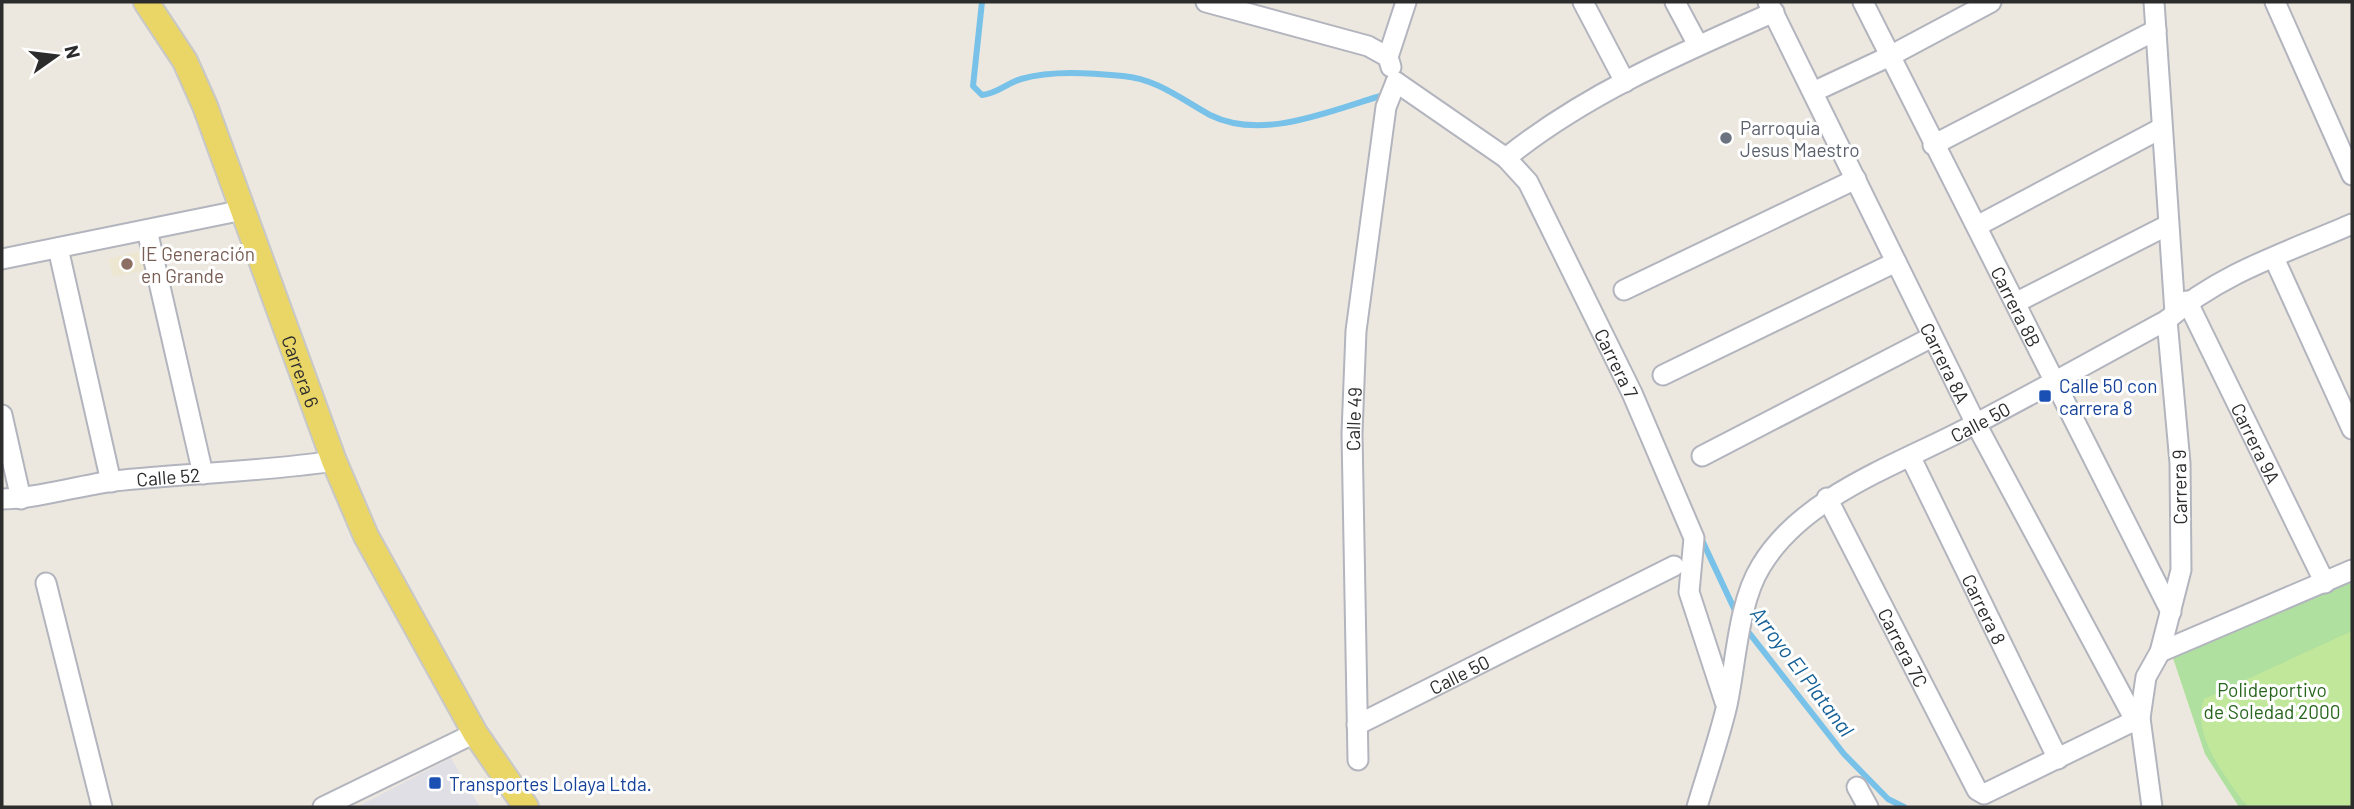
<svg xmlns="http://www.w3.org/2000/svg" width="2354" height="809" font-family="Barlow,sans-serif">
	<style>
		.industrial { fill: #e1dfe6 }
		.education { fill: #ede6d0 }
		.grass { fill: #b0e09f }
		.pitch { fill: #c1e79b }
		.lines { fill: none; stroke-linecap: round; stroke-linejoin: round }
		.stream { stroke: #78c2e9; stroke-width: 6 }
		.minor-casing { stroke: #b2b4be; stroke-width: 23 }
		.major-casing { stroke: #c8c8c8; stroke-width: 28 }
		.minor { stroke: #fff; stroke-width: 19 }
		.major { stroke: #ead567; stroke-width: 24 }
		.worship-dot { fill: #6b7280; stroke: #fff; stroke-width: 2.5 }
		.education-dot { fill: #8d6e63; stroke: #fff; stroke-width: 2.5 }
		.transit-dot { fill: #1a4fb4; stroke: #fff; stroke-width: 2.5 }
		.labels { text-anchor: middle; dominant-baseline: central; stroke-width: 6; stroke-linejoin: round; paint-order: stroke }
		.worship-label { font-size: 19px; fill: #5b616d; stroke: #fff; text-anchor: start }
		.education-label { font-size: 19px; fill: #785e54; stroke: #fff; text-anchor: start }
		.street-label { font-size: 19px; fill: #2c2c2c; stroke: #fff }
		.transit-label { font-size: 19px; fill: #164399; stroke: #fff; text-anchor: start }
		.park-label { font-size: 19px; fill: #28661e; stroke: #fff }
		.water-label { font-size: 21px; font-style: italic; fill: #156097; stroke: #fff }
	</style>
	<rect width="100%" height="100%" fill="#ede8df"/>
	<path class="industrial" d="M451,758L480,807H357Z"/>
	<path class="education" d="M141,251L145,270L113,277L109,259Z"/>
	<path class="grass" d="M2352,574V807H2239L2205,754L2173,658Z"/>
	<path class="pitch" d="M2352,631V807H2249L2242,800C2223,773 2191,733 2204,699Z"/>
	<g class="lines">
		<g class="stream">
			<path d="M982,2L973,86L982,95C997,94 1007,83 1021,79C1052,70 1091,73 1123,76C1157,79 1181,99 1210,115C1264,142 1334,109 1387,94"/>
			<path d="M1701,538L1738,617"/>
			<path d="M1746,629L1844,754L1888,799L1904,807"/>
		</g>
		<g class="minor-casing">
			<g id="minor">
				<path d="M1206,2L1368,46L1388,57"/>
				<path d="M1583,2L1625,82"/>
				<path d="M1675,2L1698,45"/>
				<path id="s1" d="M1768,2L1976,424L2135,720"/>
				<path id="s2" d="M1863,2L2171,612"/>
				<path d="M2154,2L2175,313"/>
				<path d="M2275,2L2352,175"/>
				<path d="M1391,67L1388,57L1406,2"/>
				<path id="s3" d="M1396,82L1506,158L1528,182L1632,393L1694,538L1689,592L1725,702"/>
				<path d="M1813,92L1890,56L1991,2"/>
				<path d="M1933,145L2156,30"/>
				<path d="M1506,158C1585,94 1681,53 1774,12"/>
				<path d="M1977,226L2160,129"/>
				<path d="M147,230L203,474"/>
				<path d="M58,248L111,482"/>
				<path d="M2274,258L2352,429"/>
				<path d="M2,259L243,210"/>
				<path d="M1624,290L1856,179"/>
				<path id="s4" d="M2187,301L2325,583"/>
				<path d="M2017,302L2166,226"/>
				<path d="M1663,375L1896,262"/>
				<path d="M2,415L21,499"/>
				<path d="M1702,456L1932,337"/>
				<path id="s5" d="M1911,458L2058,759"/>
				<path id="s6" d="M1827,498L1977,790L1984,794L2140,718"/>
				<path id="s7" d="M2,499C40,498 76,486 114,481C187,473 261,472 334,461"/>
				<path d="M46,583L102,807"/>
				<path d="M2160,652L2352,570"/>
				<path id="s8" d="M1357,725L1674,566"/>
				<path id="s9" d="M1358,760L1352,433L1356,331L1386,107L1396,82"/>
				<path d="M1857,787L1868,807"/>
				<path d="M323,807L475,733"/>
				<path id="s10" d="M1697,807C1707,773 1719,739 1727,705C1736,663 1738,603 1761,566C1804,494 1903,463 1975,424C2040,390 2103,355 2167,320C2220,273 2288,252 2352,224"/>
				<path d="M2152,807L2140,718L2146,677L2160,652L2181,570L2180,463L2167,320"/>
			</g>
		</g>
		<g class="major-casing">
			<g id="major">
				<path id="s11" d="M146,2L185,61L205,106L334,461L366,536L475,733L526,807"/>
			</g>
		</g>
		<use href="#minor" class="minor"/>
		<use href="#major" class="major"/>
	</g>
	<circle class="worship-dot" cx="1726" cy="138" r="7"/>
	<circle class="education-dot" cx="127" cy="264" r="7"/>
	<g class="transit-dot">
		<rect x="2038" y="389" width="14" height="14" rx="3.5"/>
		<rect x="428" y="776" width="14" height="14" rx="3.5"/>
	</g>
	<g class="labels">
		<g class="worship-label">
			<text x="1740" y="127">Parroquia<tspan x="1740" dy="22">Jesus Maestro</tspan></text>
		</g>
		<g class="education-label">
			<text x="141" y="253">IE Generación<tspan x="141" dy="22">en Grande</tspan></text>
		</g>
		<g class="street-label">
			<text stroke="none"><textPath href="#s2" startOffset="341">Carrera 8B</textPath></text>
			<text stroke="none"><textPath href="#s3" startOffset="368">Carrera 7</textPath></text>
			<text stroke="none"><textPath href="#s1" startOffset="402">Carrera 8A</textPath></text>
			<text stroke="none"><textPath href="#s11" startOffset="402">Carrera 6</textPath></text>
			<text stroke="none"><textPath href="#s9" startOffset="341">Calle 49</textPath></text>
			<text stroke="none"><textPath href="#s10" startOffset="516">Calle 50</textPath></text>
			<text stroke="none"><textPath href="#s4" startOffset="158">Carrera 9A</textPath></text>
			<text stroke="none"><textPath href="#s7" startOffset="168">Calle 52</textPath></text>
			<text transform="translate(2179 487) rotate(-91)">Carrera 9</text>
			<text stroke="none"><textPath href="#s5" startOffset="168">Carrera 8</textPath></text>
			<text stroke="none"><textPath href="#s6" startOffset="168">Carrera 7C</textPath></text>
			<text stroke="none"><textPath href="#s8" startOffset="114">Calle 50</textPath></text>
		</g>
		<g class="transit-label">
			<text x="2059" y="385">Calle 50 con<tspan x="2059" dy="22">carrera 8</tspan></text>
			<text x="449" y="783">Transportes Lolaya Ltda.</text>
		</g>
		<g class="park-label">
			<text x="2272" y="689">Polideportivo<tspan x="2272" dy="22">de Soledad 2000</tspan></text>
		</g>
		<g class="water-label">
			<text transform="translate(1803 671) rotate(53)">Arroyo El Platanal</text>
		</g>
	</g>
	<rect width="2354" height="809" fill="none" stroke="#2c2c2c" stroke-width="7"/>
	<g transform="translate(56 56) rotate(76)" stroke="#ffffff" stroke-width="5" paint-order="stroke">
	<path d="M0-5L12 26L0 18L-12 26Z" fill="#2c2c2c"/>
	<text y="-10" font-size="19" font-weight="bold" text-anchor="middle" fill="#2c2c2c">N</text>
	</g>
</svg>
